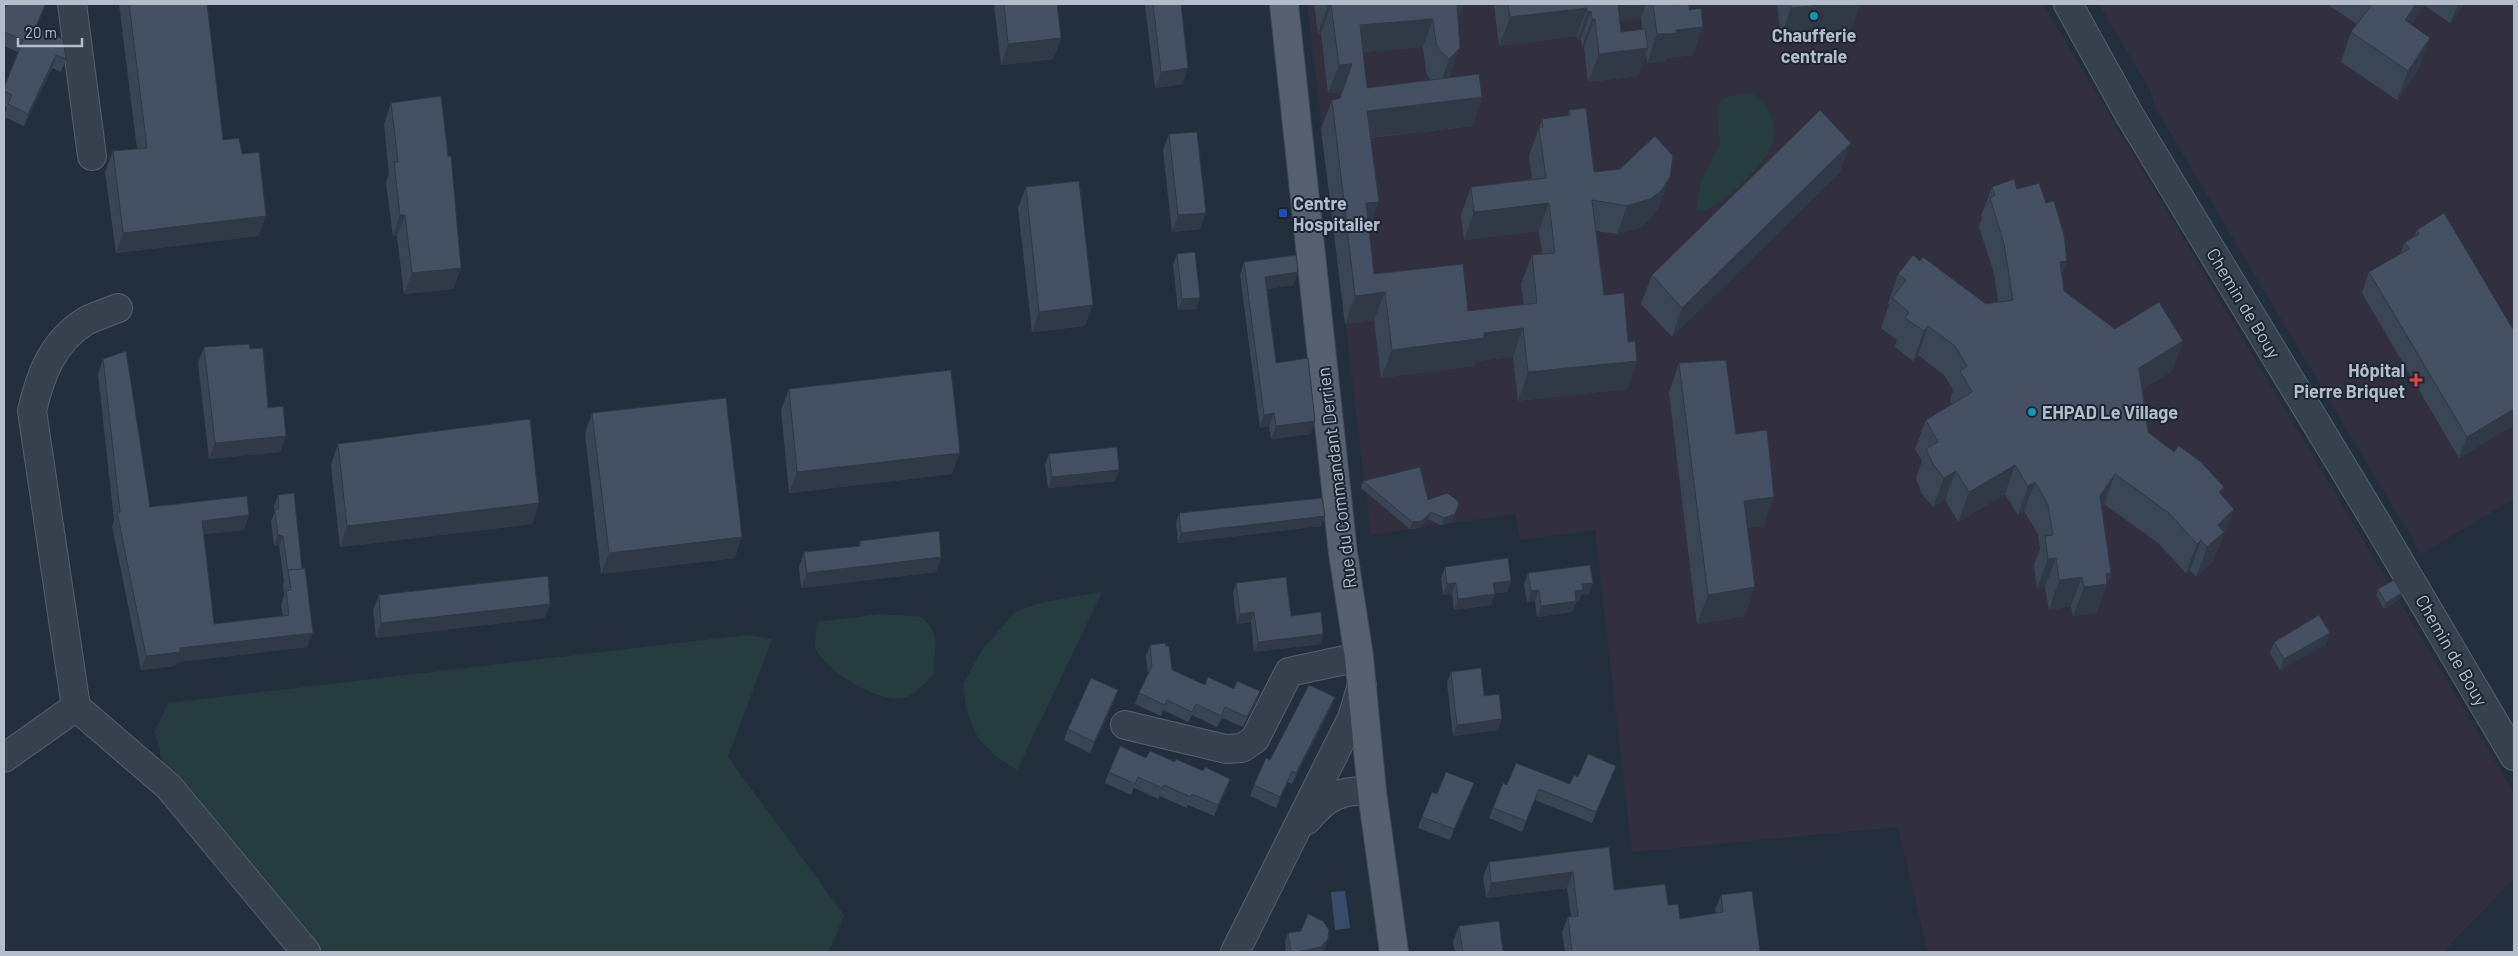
<svg xmlns="http://www.w3.org/2000/svg" width="2518" height="956" font-family="Barlow,sans-serif">
	<style>
		.medical { fill: #32303f }
		.green { fill: #263c3f }
		.water { fill: #394c67 }
		.lines { fill: none; stroke-linecap: round; stroke-linejoin: round }
		.minor-casing { stroke: #565f6c; stroke-width: 30 }
		.major-casing { stroke: #414a57; stroke-width: 30 }
		.minor { stroke: #38414e; stroke-width: 28 }
		.major { stroke: #56606e; stroke-width: 28 }
		.wall { fill: #3b4654; fill-rule: evenodd }
		.shaded-wall { fill: #303945 }
		.building { fill: #455162; stroke: #303945 }
		.culture-dot { fill: #0f9aa8; stroke: #1d2633; stroke-width: 2 }
		.transit-dot { fill: #1a4fb4; stroke: #1d2633; stroke-width: 2 }
		.health-dot { fill: #e0444e; stroke: #1d2633; stroke-width: 2 }
		.labels { text-anchor: middle; dominant-baseline: central; stroke-width: 4; stroke-linejoin: round; paint-order: stroke }
		.poi-label { font-size: 18px; font-weight: bold; fill: #b4bcc9; stroke: #1d2633; text-anchor: start }
		.street-label { font-size: 18px; fill: #b4bcc9; stroke: #1d2633 }
	</style>
	<rect width="100%" height="100%" fill="#242f3e"/>
	<g class="medical">
		<path d="M1307,4H2043L2514,793V878L2443,952H1928L1898,827L1632,852L1595,530L1521,540L1515,514L1371,535Z"/>
		<path d="M2099,4H2514V499L2421,554L2155,107L2150,90Z"/>
	</g>
	<g class="green">
		<path d="M1749,92C1770,101 1781,130 1769,151C1760,167 1714,218 1696,210L1701,181L1720,145L1717,113L1719,103L1724,98Z"/>
		<path d="M1102,592L1017,770L998,758L978,738L967,712L963,685L981,651L1015,612L1043,602Z"/>
		<path d="M879,614L922,617C944,640 932,647 935,673C927,680 919,691 909,696C888,709 823,670 816,649C814,641 816,629 817,622Z"/>
		<path d="M747,635L772,639L728,757L844,915L829,952H319L163,766L155,731L168,703Z"/>
	</g>
	<path class="water" d="M1345,891L1350,928L1335,930L1331,892Z"/>
	<g class="lines">
		<g class="minor-casing">
			<g id="minor">
				<path d="M72,4L92,156"/>
				<path d="M2068,4L2130,116L2376,522L2514,756"/>
				<path d="M118,308C108,312 96,316 86,321C53,341 40,375 32,411L76,707L169,787L306,952"/>
				<path d="M1125,725L1226,749L1242,748L1255,739L1289,672L1359,657"/>
				<path d="M4,758L76,707"/>
				<path d="M1307,820C1326,797 1342,788 1372,792"/>
				<path d="M1235,952L1352,718L1362,685"/>
			</g>
		</g>
		<g class="major-casing">
			<path id="major" d="M1284,4L1343,553L1359,657L1372,792L1394,952"/>
		</g>
		<use href="#minor" class="minor"/>
		<use href="#major" class="major"/>
	</g>
	<g class="wall">
		<path d="M46,4L36,27L66,59L61,72L52,68L24,126L4,117L7,107L4,106V88L18,52L4,46V10Z"/>
		<path d="M119,4H207L223,140L242,154L266,216L258,236L116,253L105,172L113,151L137,149Z"/>
		<path d="M994,4H1057L1061,38L1053,59L1001,65Z"/>
		<path d="M1146,4H1181L1188,68L1182,84L1155,88L1145,5Z"/>
		<path d="M1314,4H1464L1459,18H1458L1450,76L1448,78L1482,97L1472,126L1371,138L1379,202L1369,229L1374,274L1468,311L1524,304L1521,284L1532,255L1542,254L1539,231L1464,240L1461,215L1471,187L1532,179L1529,156L1542,119L1567,116L1569,110L1594,172L1660,205L1650,219L1640,228L1617,234L1596,231L1604,295L1637,361L1627,389L1518,401L1513,357L1476,361L1474,366L1381,378L1374,320L1345,324L1321,129L1332,100L1339,99L1342,92L1328,93L1321,34H1318ZM1423,47L1426,72L1430,80L1367,88L1363,52Z"/>
		<path d="M1494,4H1673L1693,55L1667,58L1666,61L1647,63L1646,54L1638,76L1588,82L1584,47H1582L1581,40H1577V36L1499,46ZM1641,18L1642,30L1621,32L1620,21Z"/>
		<path d="M1777,4H1860L1851,29L1781,36Z"/>
		<path d="M2327,4H2464L2450,23L2424,5L2411,25L2420,67L2397,100L2341,62L2351,32L2357,24Z"/>
		<path d="M391,103L461,268L453,289L404,294L397,236H393L386,183L389,174L384,124Z"/>
		<path d="M1169,134L1200,229L1172,232L1163,150Z"/>
		<path d="M1840,172L1672,337L1641,304L1652,275Z"/>
		<path d="M1026,187L1085,326L1032,332L1018,208Z"/>
		<path d="M1992,187L2017,189L2062,276L2064,291L2115,329L2183,341L2172,371L2142,389L2148,432L2174,452L2224,487L2221,495L2223,538L2221,541L2213,561L2196,577L2190,570L2186,573L2158,543L2104,504L2101,508L2111,573L2096,613L2073,616L2071,606L2049,610L2045,587L2037,588L2034,565L2040,549L2038,534L2024,511L2018,515L2005,494L1958,522L1945,500L1933,507L1922,494L1916,478L1922,461L1915,449L1926,420L1952,404L1950,401L1953,390L1945,376L1918,355L1913,361L1895,347L1897,340L1881,328L1889,305L1888,304L1898,274L1920,261L1986,304L1998,302L1994,273L1979,227L1982,218L1981,216Z"/>
		<path d="M2417,230L2514,331V425L2459,458L2362,293L2369,272L2400,254L2405,242L2414,236Z"/>
		<path d="M1177,254L1196,309L1178,310L1173,265Z"/>
		<path d="M1244,262L1298,272L1293,285L1267,289L1276,363L1315,421L1310,434L1271,439L1269,426L1260,428L1240,275Z"/>
		<path d="M204,347L250,349L280,452L209,459L198,363Z"/>
		<path d="M103,359L150,507L244,530L204,534L214,624L283,616L281,605L284,595L283,584L284,582L279,546H274L271,521L275,511L274,506L278,495L307,647L177,662L175,666L141,670L112,526L114,520L98,374Z"/>
		<path d="M1679,363L1736,434L1764,526L1748,528L1745,616L1697,624L1669,393Z"/>
		<path d="M789,389L952,474L789,493L781,410Z"/>
		<path d="M592,413L735,558L601,574L585,434Z"/>
		<path d="M338,444L539,503L532,524L340,547L331,465Z"/>
		<path d="M1049,454L1115,481L1048,488L1045,465Z"/>
		<path d="M1363,481L1428,500L1455,514L1453,521L1441,525L1428,519L1419,528L1410,529L1361,488Z"/>
		<path d="M1179,513L1325,516L1321,526L1178,543L1176,523Z"/>
		<path d="M860,541L941,557L936,572L801,588L799,567L804,552L858,547Z"/>
		<path d="M1445,567L1511,581L1507,592L1495,593L1491,605L1454,610L1452,594L1443,595L1441,578Z"/>
		<path d="M1528,573L1589,594L1581,595L1579,601L1576,602L1572,612L1537,617L1535,601L1527,602L1524,584Z"/>
		<path d="M1236,583L1291,616L1323,634L1320,644L1254,652L1251,622L1237,624L1233,593Z"/>
		<path d="M2378,589L2400,599L2384,609L2376,595Z"/>
		<path d="M379,595L550,604L544,618L376,638L373,610Z"/>
		<path d="M2274,642L2326,644L2280,670L2270,653Z"/>
		<path d="M1150,645L1172,670L1205,685L1257,701L1243,727L1222,718L1217,727L1192,715L1188,722L1163,710L1161,716L1135,704L1139,693L1148,674L1146,656Z"/>
		<path d="M1451,672L1484,696L1498,730L1453,736L1447,683Z"/>
		<path d="M1118,690L1114,701L1090,753L1064,740L1068,729Z"/>
		<path d="M1331,708L1292,784L1288,782L1276,808L1250,796L1254,785L1270,760Z"/>
		<path d="M1146,758L1175,762L1230,779L1226,790L1214,816L1188,805L1187,808L1160,796L1158,799L1134,788L1131,795L1105,783L1109,772Z"/>
		<path d="M1616,766L1592,823L1535,800L1522,832L1489,818L1493,808L1507,785L1570,784L1578,777Z"/>
		<path d="M1474,783L1450,840L1418,828L1422,817L1437,794Z"/>
		<path d="M1609,847L1614,890L1668,905L1680,919L1716,914L1715,910L1721,895L1760,952H1565L1562,932L1568,917H1571L1567,888L1486,898L1483,877L1489,862Z"/>
		<path d="M1459,926L1503,952H1455L1453,942Z"/>
		<path d="M1288,933L1328,939L1325,949L1321,952H1286L1285,942Z"/>
	</g>
	<g class="shaded-wall">
		<path d="M1452,4H1464L1459,18L1446,20Z"/>
		<path d="M1613,4H1646L1641,18L1606,23Z"/>
		<path d="M1832,4H1860L1851,29L1781,36L1791,8Z"/>
		<path d="M2416,4H2425L2394,50L2405,20Z"/>
		<path d="M2458,4H2464L2450,23Z"/>
		<path d="M1331,5L1321,34H1318L1328,6Z"/>
		<path d="M1587,8L1577,36L1499,46L1510,17Z"/>
		<path d="M1591,11L1581,40H1577L1587,12Z"/>
		<path d="M1433,19L1423,47L1349,53L1360,25Z"/>
		<path d="M1592,19H1595L1584,47H1582Z"/>
		<path d="M1703,27L1693,55L1667,58L1666,61L1647,63L1657,34L1676,30Z"/>
		<path d="M1061,38L1053,59L1001,65L1008,44Z"/>
		<path d="M2430,38L2420,67L2397,100L2408,71Z"/>
		<path d="M1460,48L1450,76L1439,88L1449,59Z"/>
		<path d="M1648,48L1638,76L1588,82L1599,54Z"/>
		<path d="M56,55L52,68L24,126L28,114Z"/>
		<path d="M1352,64L1342,92L1328,93L1339,65Z"/>
		<path d="M1188,68L1182,84L1155,88L1161,72Z"/>
		<path d="M1482,97L1472,126L1357,139L1367,111Z"/>
		<path d="M1851,143L1840,172L1672,337L1682,308Z"/>
		<path d="M1670,177L1660,205L1650,219L1640,228L1617,234L1627,206Z"/>
		<path d="M1379,202L1368,230L1366,203Z"/>
		<path d="M1549,203L1539,231L1464,240L1474,212Z"/>
		<path d="M1206,213L1200,229L1172,232L1178,215Z"/>
		<path d="M400,215H405L397,236H393Z"/>
		<path d="M266,216L258,236L116,253L123,233Z"/>
		<path d="M2067,261L2056,290L2060,262Z"/>
		<path d="M461,268L453,289L404,294L412,273Z"/>
		<path d="M1298,272L1293,285L1260,290L1265,277Z"/>
		<path d="M1385,292L1374,320L1345,324L1355,296Z"/>
		<path d="M1200,298L1196,309L1178,310L1182,299Z"/>
		<path d="M1093,305L1085,326L1032,332L1039,312Z"/>
		<path d="M1928,326L1918,355L1913,361L1924,331Z"/>
		<path d="M1523,328L1513,357L1476,361L1474,366L1381,378L1392,350L1484,333Z"/>
		<path d="M2183,341L2172,371L2128,397L2139,368Z"/>
		<path d="M1637,361L1627,389L1518,401L1528,372Z"/>
		<path d="M2514,409V425L2459,458L2467,437Z"/>
		<path d="M1274,413L1269,426L1260,428L1264,415Z"/>
		<path d="M1315,421L1310,434L1271,439L1276,426Z"/>
		<path d="M286,436L280,452L209,459L215,443Z"/>
		<path d="M960,453L952,474L789,493L797,472Z"/>
		<path d="M2015,465L2005,494L1958,522L1969,492Z"/>
		<path d="M1119,470L1115,481L1048,488L1052,477Z"/>
		<path d="M1956,471L1945,500L1933,507L1944,478Z"/>
		<path d="M2115,474L2104,504L2089,525L2100,496Z"/>
		<path d="M2035,482L2024,511L2018,515L2028,486Z"/>
		<path d="M2224,487L2214,516L2219,492Z"/>
		<path d="M1774,497L1764,526L1733,530L1744,501Z"/>
		<path d="M539,503L532,524L340,547L347,526Z"/>
		<path d="M2234,509L2223,538L2221,541L2213,561L2196,577L2207,547L2218,525Z"/>
		<path d="M1431,512L1428,519L1419,528L1410,529L1412,522Z"/>
		<path d="M1455,514L1453,521L1441,525L1444,518Z"/>
		<path d="M249,515L244,530L197,535L202,521Z"/>
		<path d="M1325,516L1321,526L1178,543L1181,533Z"/>
		<path d="M278,535L283,536L279,546H274Z"/>
		<path d="M742,537L735,558L601,574L609,553Z"/>
		<path d="M2201,540L2190,570L2186,573L2197,544Z"/>
		<path d="M941,557L936,572L801,588L807,573Z"/>
		<path d="M2056,558L2045,587L2037,588L2048,559Z"/>
		<path d="M2111,573L2096,613L2073,616L2084,587L2106,574Z"/>
		<path d="M2082,577L2071,606L2049,610L2059,580Z"/>
		<path d="M1511,581L1507,592L1489,594L1493,583Z"/>
		<path d="M1456,583L1452,594L1443,595L1447,584Z"/>
		<path d="M1593,583L1589,594L1581,595L1579,601L1576,602L1572,612L1537,617L1541,606L1575,591L1582,584Z"/>
		<path d="M1755,587L1745,616L1697,624L1708,595Z"/>
		<path d="M1539,590L1535,601L1527,602L1531,591Z"/>
		<path d="M2402,593L2400,599L2384,609L2386,603Z"/>
		<path d="M1495,594L1491,605L1454,610L1458,599Z"/>
		<path d="M550,604L544,618L376,638L381,623Z"/>
		<path d="M1254,612L1251,622L1237,624L1240,614Z"/>
		<path d="M313,633L307,647L177,662L175,666L141,670L146,656L180,648Z"/>
		<path d="M2330,633L2326,644L2280,670L2284,659Z"/>
		<path d="M1323,634L1320,644L1254,652L1258,642Z"/>
		<path d="M1118,690L1114,701L1090,753L1094,742Z"/>
		<path d="M1260,691L1257,701L1243,727L1247,717Z"/>
		<path d="M1335,697L1331,708L1292,784L1296,773Z"/>
		<path d="M1502,719L1498,730L1453,736L1457,725Z"/>
		<path d="M1616,766L1612,776L1592,823L1596,812Z"/>
		<path d="M1292,771L1288,782L1276,808L1280,797Z"/>
		<path d="M1230,779L1226,790L1214,816L1218,805Z"/>
		<path d="M1474,783L1470,794L1450,840L1454,829Z"/>
		<path d="M1539,789L1535,800L1522,832L1526,821Z"/>
		<path d="M1573,872L1567,888L1486,898L1491,883Z"/>
		<path d="M1328,939L1325,949L1321,952H1295Z"/>
	</g>
	<g class="building">
		<path d="M6,4H45L36,27L63,39L66,59L56,55L28,114L8,104L12,95L4,91V88L23,40L4,32V10Z"/>
		<path d="M129,4H207L223,140L239,138L242,154L259,152L266,216L123,233L113,151L147,148Z"/>
		<path d="M1004,4H1057L1061,38L1008,44Z"/>
		<path d="M1153,4H1181L1188,68L1161,72Z"/>
		<path d="M1328,4H1457L1460,48L1449,59L1439,50L1436,43L1433,19L1360,25L1367,88L1479,74L1482,97L1367,111L1379,202L1366,203L1374,274L1463,264L1468,311L1537,303L1532,255L1555,253L1549,203L1474,212L1471,187L1546,178L1539,128L1543,127L1542,119L1570,115L1569,110L1586,108L1594,172L1620,169L1655,136L1673,156L1670,177L1661,191L1650,199L1627,206L1592,200L1604,295L1624,293L1628,342L1635,341L1637,361L1528,372L1523,328L1484,333V338L1392,350L1385,292L1355,296L1332,100L1340,98L1352,64L1339,65L1331,5L1328,6Z"/>
		<path d="M1508,4H1618L1621,32L1645,29L1648,48L1599,54L1595,19H1592L1591,11L1587,12V8L1510,17Z"/>
		<path d="M1653,4H1673V5L1689,4V10L1701,8L1703,27L1676,30L1677,33L1657,34Z"/>
		<path d="M1790,4H1832L1791,8Z"/>
		<path d="M2372,4H2416L2405,20L2430,38L2408,71L2351,32Z"/>
		<path d="M441,96L448,156H451L461,268L412,273L405,215H400L394,162H398L391,103Z"/>
		<path d="M1820,110L1851,143L1682,308L1652,275Z"/>
		<path d="M1197,132L1206,213L1178,215L1169,134Z"/>
		<path d="M2014,179L2017,189L2039,183L2046,203L2054,201L2064,235L2067,261L2060,262L2064,291L2115,329L2159,302L2183,341L2139,368L2148,432L2174,452L2179,446L2201,462L2224,487L2219,492L2234,509L2218,525L2224,532L2207,547L2201,540L2197,544L2169,513L2115,474L2100,496L2111,573L2106,574L2107,584L2084,587L2082,577L2059,580L2056,558L2048,559L2045,536L2053,535L2048,505L2035,482L2028,486L2015,465L1969,492L1956,471L1944,478L1933,464L1926,449L1938,442L1926,420L1972,392L1960,371L1967,366L1955,346L1928,326L1924,331L1905,318L1909,312L1892,298L1906,280L1898,274L1913,255L1920,261L1923,257L1986,304L2013,300L2004,244L1990,198L1995,195L1992,187Z"/>
		<path d="M1079,181L1093,305L1039,312L1026,187Z"/>
		<path d="M2444,213L2514,331V409L2467,437L2369,272L2409,249L2405,242L2419,234L2417,230Z"/>
		<path d="M1195,252L1200,298L1182,299L1177,254Z"/>
		<path d="M1296,255L1298,272L1265,277L1276,363L1308,358L1315,421L1276,426L1274,413L1264,415L1244,262Z"/>
		<path d="M249,344L250,349L263,348L268,408L283,406L286,436L215,443L204,347Z"/>
		<path d="M126,351L150,507L247,496L249,515L202,521L214,624L289,615L286,591L291,590L288,570L305,568L313,633L180,648V652L146,656L117,512H120L103,359Z"/>
		<path d="M1726,360L1736,434L1767,430L1774,497L1744,501L1755,587L1708,595L1679,363Z"/>
		<path d="M951,370L960,453L797,472L789,389Z"/>
		<path d="M726,398L742,537L609,553L592,413Z"/>
		<path d="M530,419L539,503L347,526L338,444Z"/>
		<path d="M1117,447L1119,470L1052,477L1049,454Z"/>
		<path d="M1420,467L1428,500L1447,493L1457,500L1459,504L1455,514L1444,518L1431,512L1422,521L1412,522L1363,481Z"/>
		<path d="M294,493L302,569L288,570V571L283,536L278,535L275,510L279,509L278,495Z"/>
		<path d="M1322,498L1325,516L1181,533L1179,513Z"/>
		<path d="M939,531L941,557L807,573L804,552L860,546V541Z"/>
		<path d="M1508,558L1511,581L1493,583L1495,594L1458,599L1456,583L1447,584L1445,567Z"/>
		<path d="M1590,565L1593,583L1582,584L1583,590L1575,591L1576,601L1541,606L1539,590L1531,591L1528,573Z"/>
		<path d="M548,576L550,604L381,623L379,595Z"/>
		<path d="M1286,577L1291,616L1321,612L1323,634L1258,642L1254,612L1240,614L1236,583Z"/>
		<path d="M2394,580L2402,593L2386,603L2378,589Z"/>
		<path d="M2319,615L2330,633L2284,659L2274,642Z"/>
		<path d="M1165,643L1166,646H1169L1172,670L1205,685L1208,677L1234,689L1237,681L1260,691L1247,717L1225,707L1221,716L1196,704L1192,712L1167,700L1165,705L1139,693L1152,666L1150,645Z"/>
		<path d="M1481,668L1484,696L1499,694L1502,719L1457,725L1451,672Z"/>
		<path d="M1091,678L1118,690L1094,742L1068,729Z"/>
		<path d="M1309,685L1335,697L1296,773L1292,771L1280,797L1254,785L1266,758L1270,760Z"/>
		<path d="M1120,746L1146,758L1150,751L1175,762L1176,759L1203,771L1205,767L1230,779L1218,805L1192,794L1191,797L1164,785L1162,788L1138,777L1135,784L1109,772Z"/>
		<path d="M1588,754L1616,766L1596,812L1539,789L1526,821L1493,808L1503,783L1507,785L1516,763L1570,784L1574,775L1578,777Z"/>
		<path d="M1446,772L1474,783L1454,829L1422,817L1432,792L1437,794Z"/>
		<path d="M1609,847L1614,890L1665,884L1668,905L1678,904L1680,919L1723,912L1721,895L1752,891L1760,952H1572L1568,917L1578,916L1573,872L1491,883L1489,862Z"/>
		<path d="M1308,914L1323,921L1329,930L1328,939L1321,947L1295,952H1291L1288,933L1301,931Z"/>
		<path d="M1499,921L1503,952H1463L1459,926Z"/>
	</g>
	<g class="culture-dot">
		<circle cx="1814" cy="16" r="5"/>
		<circle cx="2032" cy="412" r="5"/>
	</g>
	<rect class="transit-dot" x="1278" y="208" width="10" height="10" rx="2.5"/>
	<path class="health-dot" d="M2413.5 372.5h5v5h5v5h-5v5h-5v-5h-5v-5h5z"/>
	<g class="labels">
		<g class="poi-label">
			<text x="1814" y="35" text-anchor="middle">Chaufferie<tspan x="1814" dy="21">centrale</tspan></text>
			<text x="1293" y="203">Centre<tspan x="1293" dy="21">Hospitalier</tspan></text>
			<text x="2405" y="370" text-anchor="end">Hôpital<tspan x="2405" dy="21">Pierre Briquet</tspan></text>
			<text x="2042" y="412">EHPAD Le Village</text>
		</g>
		<g class="street-label">
			<text transform="translate(2244 303) rotate(59)">Chemin de Bouy</text>
			<text transform="translate(1336 478) rotate(-97)">Rue du Commandant Derrien</text>
			<text transform="translate(2452 650) rotate(60)">Chemin de Bouy</text>
		</g>
	</g>
	<rect width="2518" height="956" fill="none" stroke="#b4bcc9" stroke-width="10"/>
	<path d="M18 38v8h64v-8" fill="none" stroke="#b4bcc9" stroke-width="2.5"/>
	<text x="25" y="38" font-size="15" fill="#b4bcc9" stroke="#1d2633" stroke-width="4" paint-order="stroke">20 m</text>
</svg>
